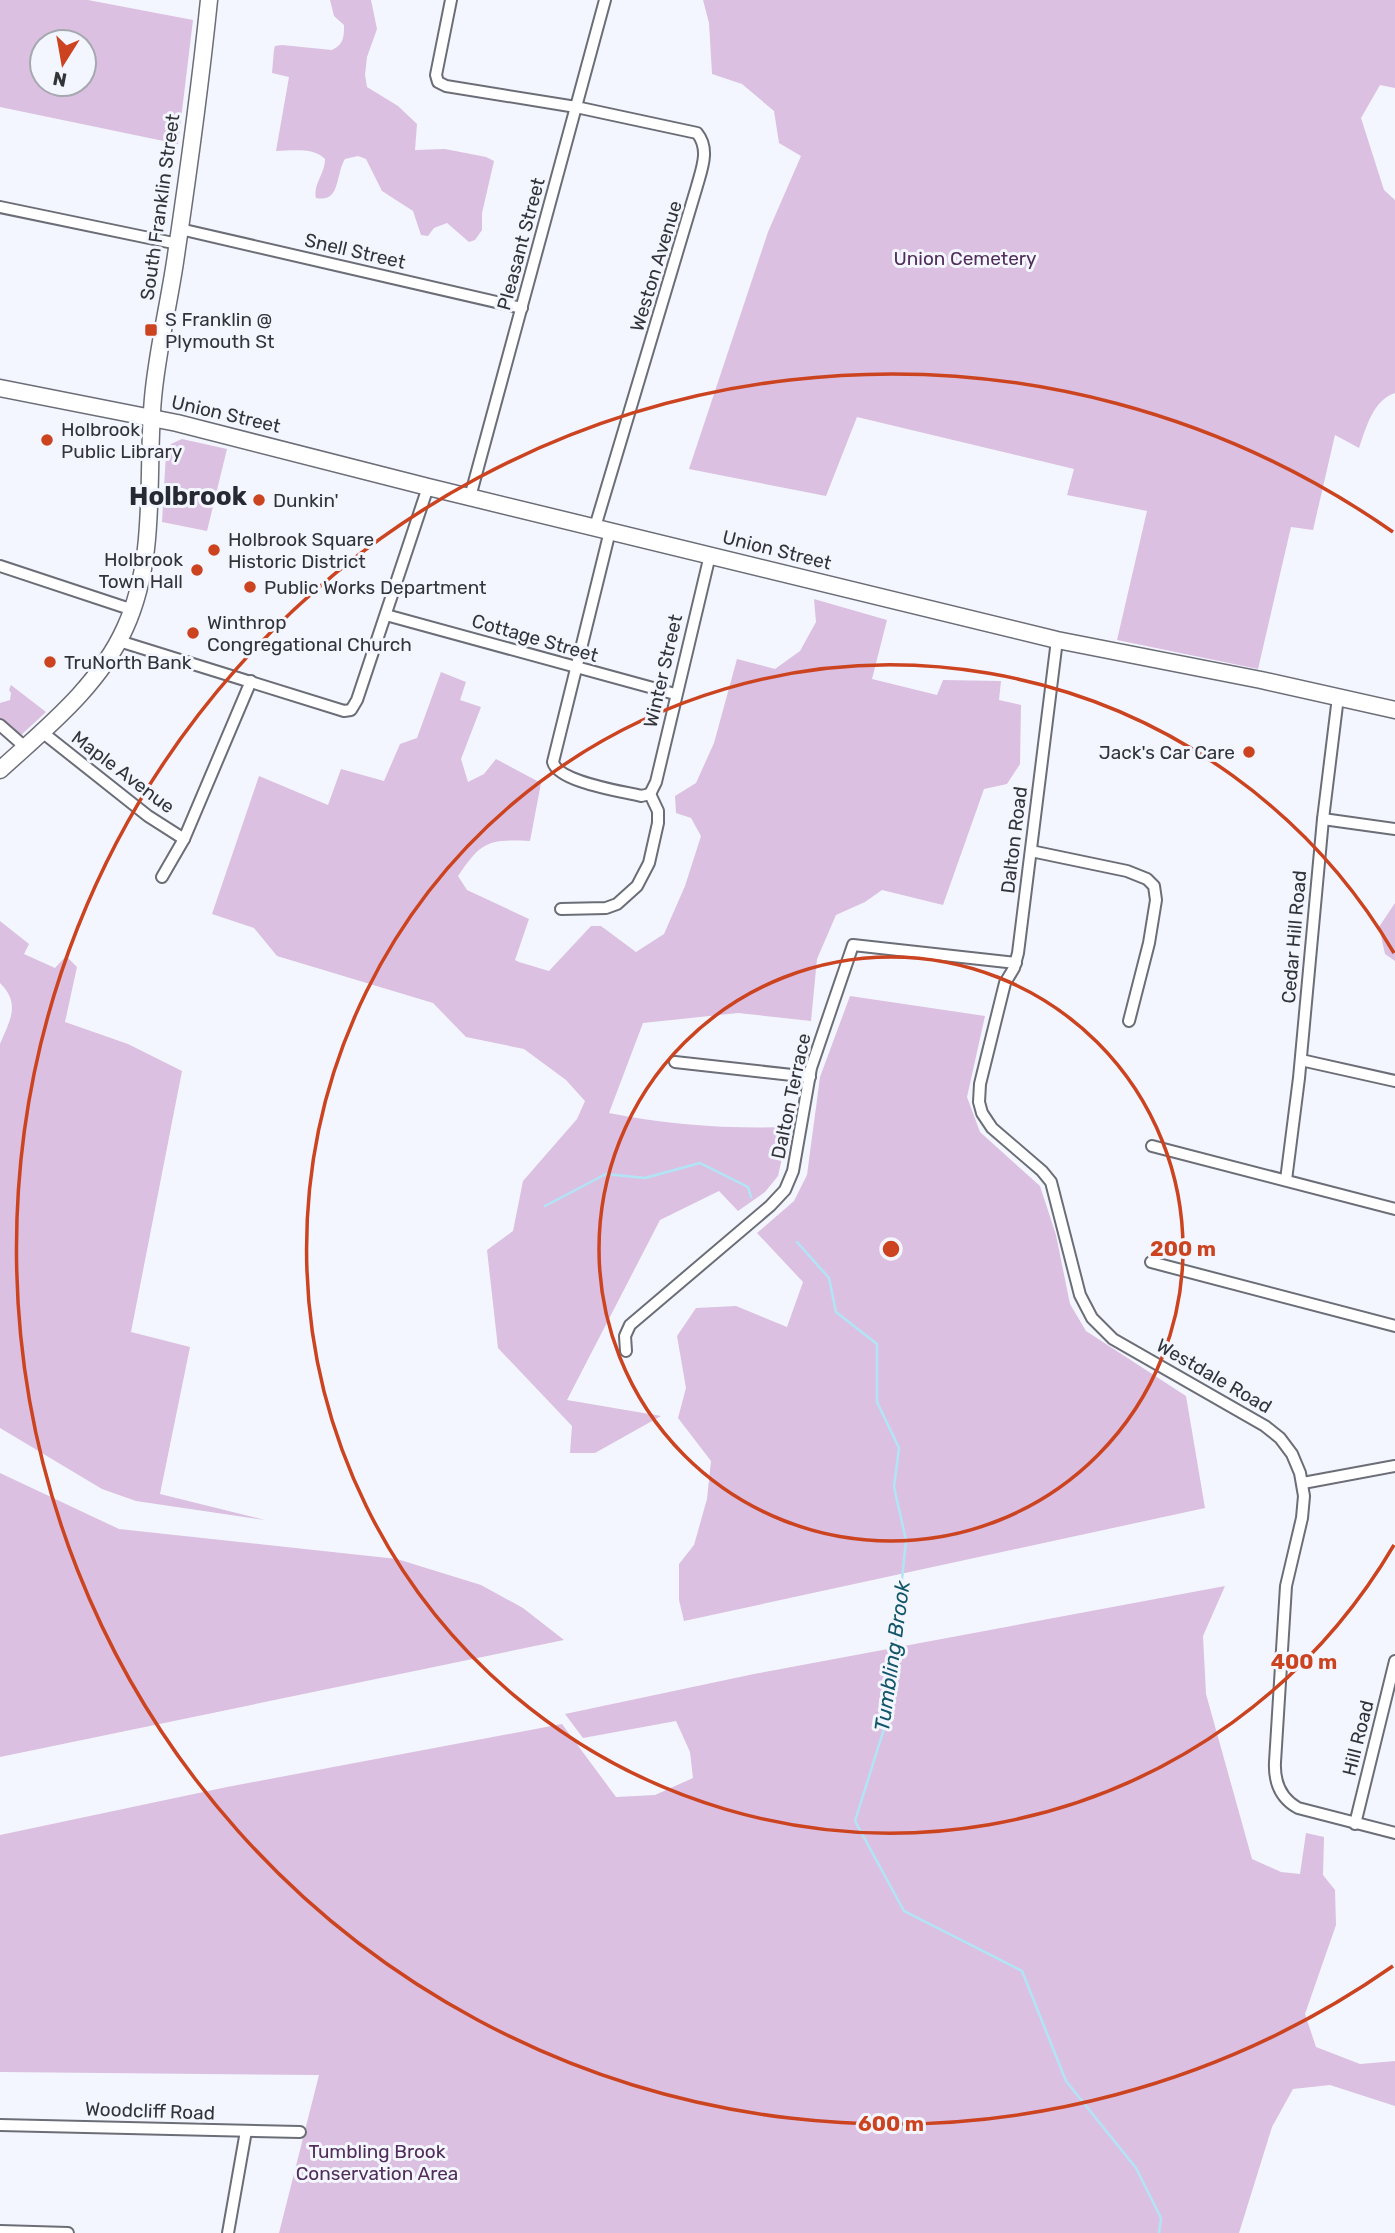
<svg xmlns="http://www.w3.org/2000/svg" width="1395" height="2233" font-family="Rubik,sans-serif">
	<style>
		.green { fill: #dbc0e1; fill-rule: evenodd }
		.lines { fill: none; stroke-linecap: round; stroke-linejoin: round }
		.stream { stroke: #b1e5f6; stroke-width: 2.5 }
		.street-casing { stroke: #6b6e77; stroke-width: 14 }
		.secondary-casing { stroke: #6b6e77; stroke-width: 19 }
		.street { stroke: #fff; stroke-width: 10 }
		.secondary { stroke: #fff; stroke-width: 16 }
		.ring { fill: none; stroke: #cc4320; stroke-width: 3.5 }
		.poi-dot { fill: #cc4320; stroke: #f3f6ff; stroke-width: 2.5 }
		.labels { text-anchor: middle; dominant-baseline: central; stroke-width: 6; stroke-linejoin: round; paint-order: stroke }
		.street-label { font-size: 19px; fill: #333438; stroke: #f3f6ff }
		.park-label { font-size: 19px; fill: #522d5a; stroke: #f3f6ff }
		.poi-label { font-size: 19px; fill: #333438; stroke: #f3f6ff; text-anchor: start }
		.water-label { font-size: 21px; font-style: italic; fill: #125769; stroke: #f3f6ff }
		.district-label { font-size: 26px; font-weight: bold; fill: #272a32; stroke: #f3f6ff }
		.centre { fill: #cc4320; stroke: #f3f6ff; stroke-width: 3.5 }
		.ring-label { font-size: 21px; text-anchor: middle; font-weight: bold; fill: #cc4320; stroke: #f3f6ff; stroke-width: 6; stroke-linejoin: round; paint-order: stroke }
	</style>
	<rect width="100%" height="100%" fill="#f3f6ff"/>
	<g class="green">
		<path d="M0,0H88L193,20L178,144L0,107ZM42,42H84V84H42Z"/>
		<path d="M330,0H371L377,29L367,57L365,75L367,87L398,106L417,124L415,150L445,149L486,157L494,161L482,213V230L475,240L469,242L447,223L434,228L428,236L421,235L413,211L382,191L366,159L358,156L345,159C335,175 341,203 316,198C313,184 325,174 325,159C313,147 292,151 276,151L289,77L272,73L274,50L275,46L282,45L332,50C344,44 344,37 344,25L334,16Z"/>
		<path d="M703,0H1395V88L1380,85L1361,118L1384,190L1395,200V393C1373,400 1366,428 1359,448L1335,435L1313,530L1291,527L1258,669L1117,640L1147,511L1067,495L1074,469L857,417L826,496L689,469L768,232L801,156L779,143L774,111L742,84L712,74L709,23Z"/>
		<path d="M182,439L227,449L207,531L162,522L166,453L171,444Z"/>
		<path d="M814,599L887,620L872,679L937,695L943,680L1001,681L999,700L1021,705L1020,764L1007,784L984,789L943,905L882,890L865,902L836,915L817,959L811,1021L738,1013L643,1023L609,1113C668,1125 729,1129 789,1127L778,1176L765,1192L738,1211L719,1191L660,1220L567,1400L661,1416L595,1453H570L572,1426L498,1348L487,1250L513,1231L523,1181L577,1119L585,1101L566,1080L524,1049L466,1037L433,1003L277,956L254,928L212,914L259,776L328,805L341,769L384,781L400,744L417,738L441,672L466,682L460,700L481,707L461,759L468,782L484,774L496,759L541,783L530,841C488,839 482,841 458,876L467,890L529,919L515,960L519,962L549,971L591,926H601L636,952L664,934L685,886L701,836L691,818L676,813L675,796L696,783L714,743L737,659L775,669L800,651L816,622Z"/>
		<path d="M11,685L46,712L20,736L0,718V703L10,700L11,693L9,690Z"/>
		<path d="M1395,903V961L1385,954L1379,927Z"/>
		<path d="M0,921L29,944L24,954L55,968L66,956L77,967L65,1022L128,1044L182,1071L131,1332L190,1347L160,1494L265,1520L136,1501L102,1489L0,1428V1044C10,1020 21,1004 0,983Z"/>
		<path d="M850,996L985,1016L967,1097L980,1132L1040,1186L1056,1235L1070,1304L1086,1331L1186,1396L1205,1508L684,1621L679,1600V1564L694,1545L707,1499L711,1461L678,1418L686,1388L677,1336L696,1308L736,1306L787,1327L803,1282L757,1233L794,1201L807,1175L820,1077Z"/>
		<path d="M0,1473L119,1529L397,1559L481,1585L523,1608L564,1640L0,1757Z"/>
		<path d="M1225,1586L1203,1636L1206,1694L1252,1859L1281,1872L1300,1874L1306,1833L1324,1837L1323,1875L1335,1890L1336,1925L1305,2014L1316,2047L1360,2064L1395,2061V2106L1330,2085L1293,2089L1272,2127L1239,2233H279L319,2075L0,2072V1835L227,1787L562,1724L616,1797L655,1795L693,1778L690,1752L676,1721L583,1738L565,1714L754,1674Z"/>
	</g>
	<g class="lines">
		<g class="stream">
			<path d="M545,1206L606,1174L645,1178L700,1163L748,1187L751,1197"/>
			<path d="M797,1242L829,1278L836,1312L877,1344V1402L899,1448L894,1487L906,1540L888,1716L855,1821L904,1911L1022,1971L1066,2081L1136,2168L1161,2218L1159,2233"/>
		</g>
		<g class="street-casing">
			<g id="street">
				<path d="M451,0L436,75L438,82L446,86L576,107L697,133C710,149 702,168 697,186L595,527"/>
				<path d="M0,207L178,244"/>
				<path d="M180,229L522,308"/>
				<path d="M470,497L605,0"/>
				<path d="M610,531L553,762C558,782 621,791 641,796L650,794"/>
				<path d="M0,566L133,610"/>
				<path d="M386,615L675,694"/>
				<path d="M1057,640L1018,953L1014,968L1005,983L980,1084L979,1102L982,1113L992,1128L1042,1171L1051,1182L1080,1295L1092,1318L1113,1339L1265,1426L1280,1438L1292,1454L1300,1473L1304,1496L1302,1518L1286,1586L1275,1762C1274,1782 1280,1798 1298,1808L1395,1833"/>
				<path d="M119,641L344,711L351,710L357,700L428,487"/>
				<path d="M0,725L25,747"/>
				<path d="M42,732L148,816L184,839"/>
				<path d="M650,794L656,782L710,555"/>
				<path d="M1323,819L1395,829"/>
				<path d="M1031,851L1127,871L1147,879L1154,886L1156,900L1149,943L1129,1021"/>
				<path d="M162,877L184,839L251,681"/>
				<path d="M561,909L606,908L617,904L637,886L649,863L658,823V811L650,794"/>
				<path d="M1301,1060L1395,1081"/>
				<path d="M675,1062L810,1077"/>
				<path d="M1152,1146L1395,1209"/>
				<path d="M1286,1180L1299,1078L1323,819L1338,697"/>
				<path d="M1151,1262L1395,1326"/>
				<path d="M626,1351L625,1336L630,1325L770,1206L785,1190L793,1171L811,1068L853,945L1016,963"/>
				<path d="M1303,1483L1395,1466"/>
				<path d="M1355,1824L1395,1661"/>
				<path d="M0,2125L300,2132"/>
				<path d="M0,2231L68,2233"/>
				<path d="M228,2233L246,2131"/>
			</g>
		</g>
		<g class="secondary-casing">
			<g id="secondary">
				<path d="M0,388L177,423L428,487L1057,640L1261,680L1395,710"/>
				<path d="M0,770C46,728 99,686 125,628C158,556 146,475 153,398C157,353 168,308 175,262C188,175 200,88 209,0"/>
			</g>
		</g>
		<use href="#street" class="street"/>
		<use href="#secondary" class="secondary"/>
	</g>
	<g class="ring">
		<circle cx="891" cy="1249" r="292"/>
		<path d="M1394 1545A584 584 0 1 1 1394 953"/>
		<path d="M1393 1966A875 875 0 1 1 1393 532"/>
	</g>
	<g class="poi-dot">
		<rect x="144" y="323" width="14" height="14" rx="3.5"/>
		<circle cx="47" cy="440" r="7"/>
		<circle cx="259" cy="500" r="7"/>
		<circle cx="214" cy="550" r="7"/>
		<circle cx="197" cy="570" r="7"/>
		<circle cx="250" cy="587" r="7"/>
		<circle cx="193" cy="633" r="7"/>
		<circle cx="50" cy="662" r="7"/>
		<circle cx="1249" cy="752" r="7"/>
	</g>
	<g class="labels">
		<g class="street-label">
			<text transform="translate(160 207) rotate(-82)">South Franklin Street</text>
			<text transform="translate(521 244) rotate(-75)">Pleasant Street</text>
			<text transform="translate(355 251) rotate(13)">Snell Street</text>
			<text transform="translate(656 266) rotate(-73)">Weston Avenue</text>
			<text transform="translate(226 414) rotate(13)">Union Street</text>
			<text transform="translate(777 550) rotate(14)">Union Street</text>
			<text transform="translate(535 638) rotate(16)">Cottage Street</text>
			<text transform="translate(663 671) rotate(-77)">Winter Street</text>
			<text transform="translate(123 772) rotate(37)">Maple Avenue</text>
			<text transform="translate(1014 840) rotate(-83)">Dalton Road</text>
			<text transform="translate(1294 937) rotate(-85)">Cedar Hill Road</text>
			<text transform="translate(791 1096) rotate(-78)">Dalton Terrace</text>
			<text transform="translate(1214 1376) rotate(30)">Westdale Road</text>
			<text transform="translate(1358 1738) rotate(-76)">Hill Road</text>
			<text transform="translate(150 2111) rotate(2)">Woodcliff Road</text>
		</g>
		<g class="park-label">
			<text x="965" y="258">Union Cemetery</text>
			<text x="377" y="2151">Tumbling Brook<tspan x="377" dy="22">Conservation Area</tspan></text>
		</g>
		<g class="poi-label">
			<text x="165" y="319">S Franklin @<tspan x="165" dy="22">Plymouth St</tspan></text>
			<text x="61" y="429">Holbrook<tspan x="61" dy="22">Public Library</tspan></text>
			<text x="273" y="500">Dunkin'</text>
			<text x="228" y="539">Holbrook Square<tspan x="228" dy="22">Historic District</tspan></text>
			<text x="183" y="559" text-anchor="end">Holbrook<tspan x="183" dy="22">Town Hall</tspan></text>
			<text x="264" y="587">Public Works Department</text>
			<text x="207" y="622">Winthrop<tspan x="207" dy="22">Congregational Church</tspan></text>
			<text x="64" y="662">TruNorth Bank</text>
			<text x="1235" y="752" text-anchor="end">Jack's Car Care</text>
		</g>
		<g class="water-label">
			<text transform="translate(892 1656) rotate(-82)">Tumbling Brook</text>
		</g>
		<g class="district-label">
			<text x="188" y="496">Holbrook</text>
		</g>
	</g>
	<circle cx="891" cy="1249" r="10" class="centre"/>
	<g class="ring-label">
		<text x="1183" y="1256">200 m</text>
		<text x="1304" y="1669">400 m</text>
		<text x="891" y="2131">600 m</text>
	</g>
	<g transform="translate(63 63) rotate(191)"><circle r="33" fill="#f3f6ff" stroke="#a6a8af" stroke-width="2"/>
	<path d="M0-5L12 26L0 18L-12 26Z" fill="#cc4320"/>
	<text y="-10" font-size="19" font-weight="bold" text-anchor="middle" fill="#333438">N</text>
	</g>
</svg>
